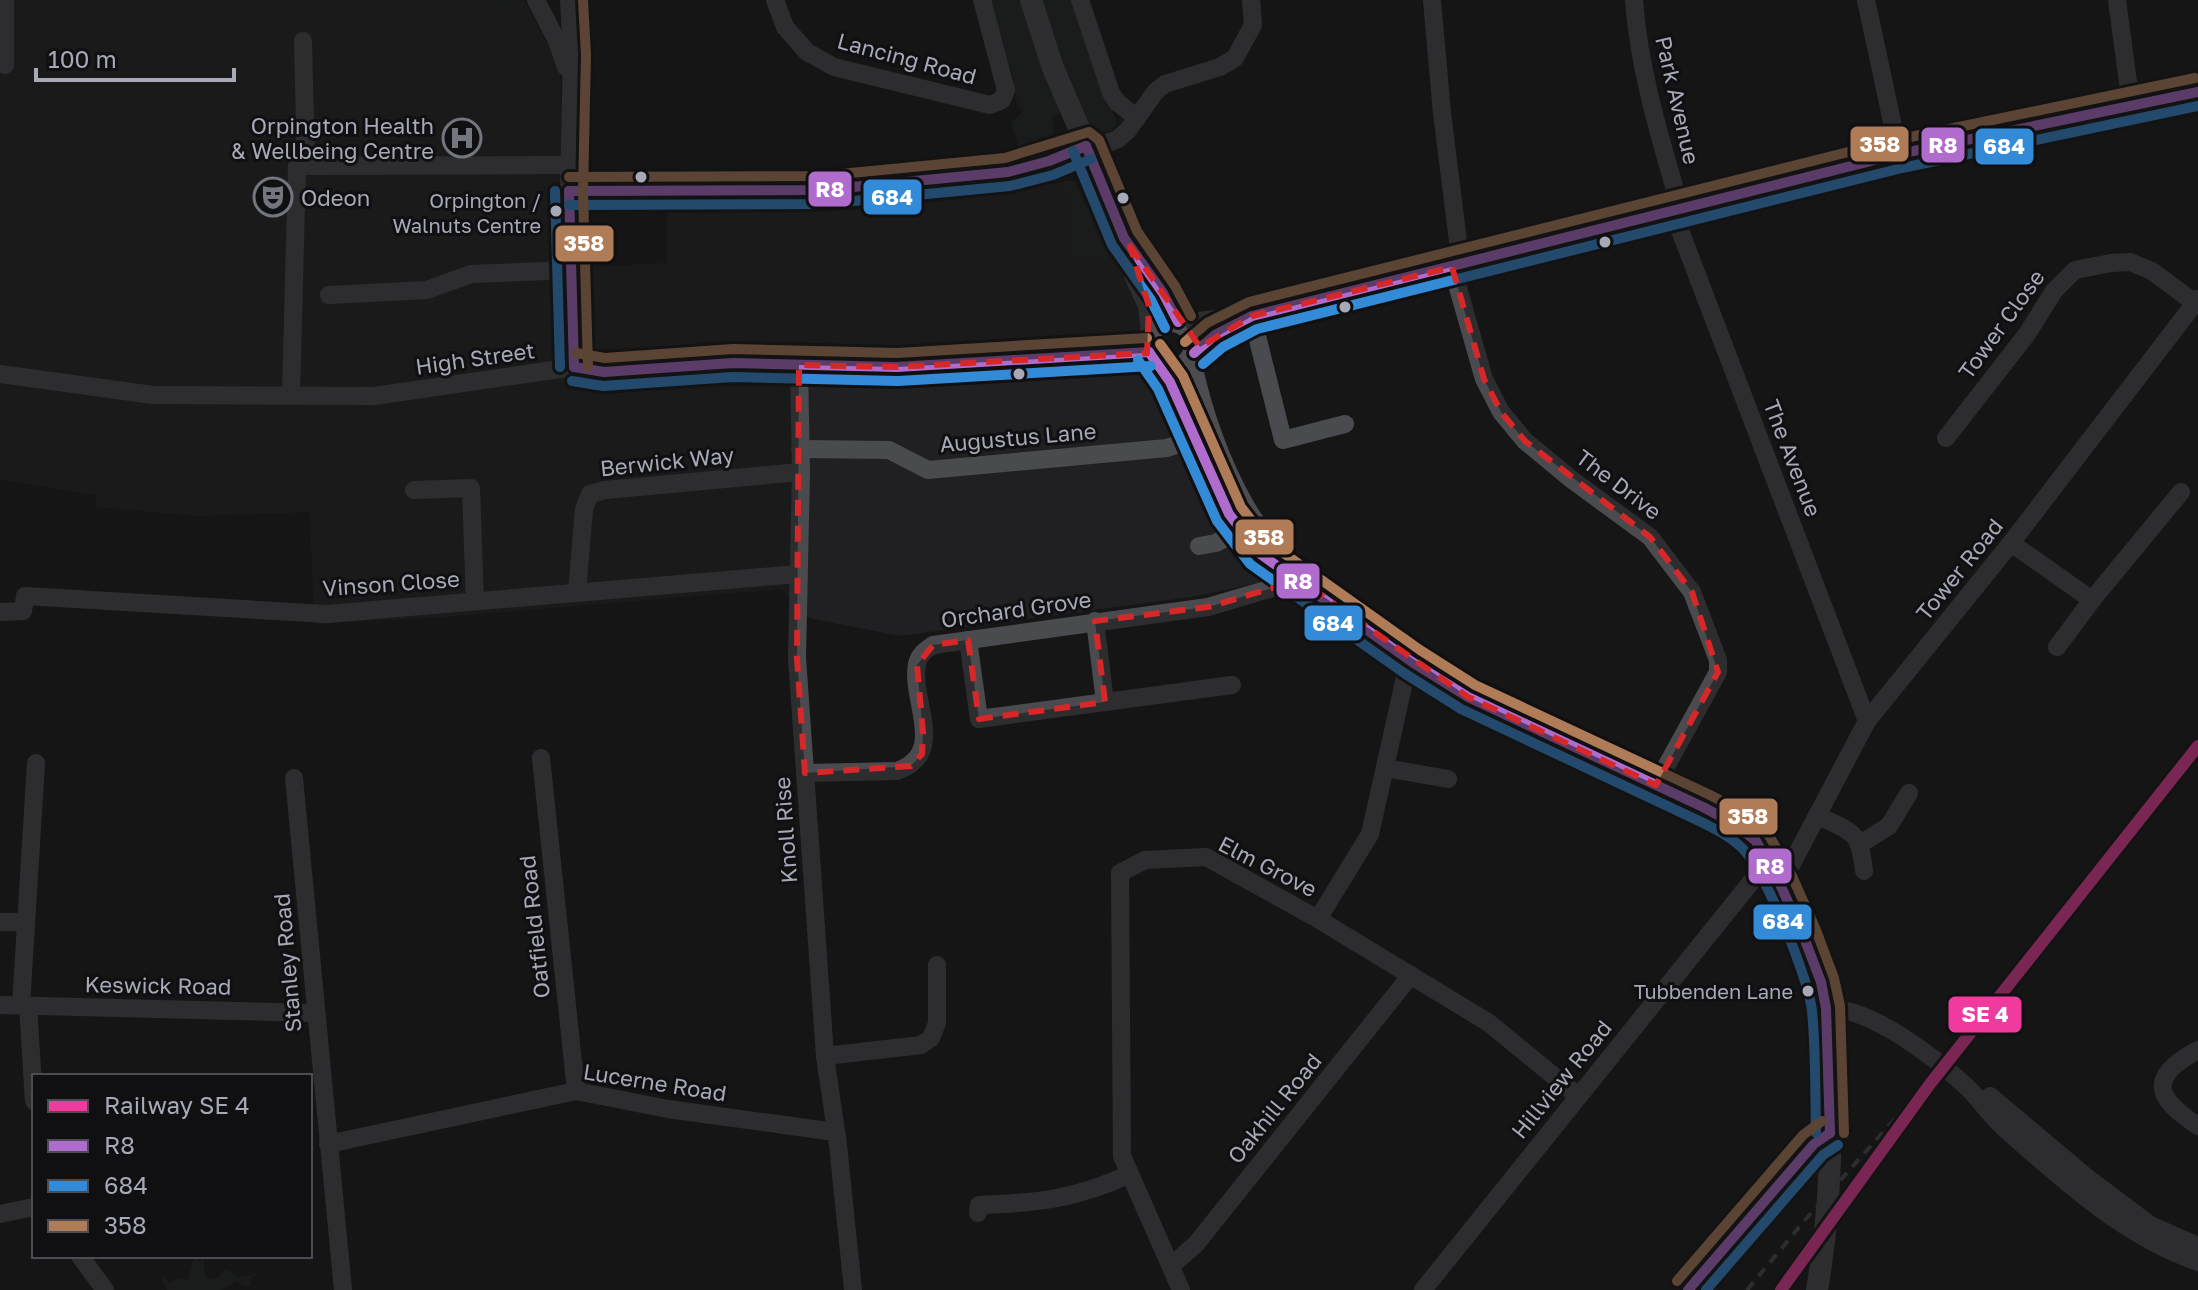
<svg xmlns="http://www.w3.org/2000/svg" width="2198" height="1290" font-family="'Golos Text',sans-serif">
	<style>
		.built { fill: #202022 }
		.green { fill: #1e2520 }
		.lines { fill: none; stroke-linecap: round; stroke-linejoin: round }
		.minor { stroke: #4a4b4f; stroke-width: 18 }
		.major { stroke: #4c4c51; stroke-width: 22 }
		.rail { stroke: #4a4b4e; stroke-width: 4; stroke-dasharray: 10 8; stroke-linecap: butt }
		.bus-1-casing { stroke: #101012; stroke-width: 16 }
		.bus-2-casing { stroke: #101012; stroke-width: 16 }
		.bus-3-casing { stroke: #101012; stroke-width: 16 }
		.bus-1 { stroke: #b06ccc; stroke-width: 10 }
		.bus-2 { stroke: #338bd7; stroke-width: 10 }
		.bus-3 { stroke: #b07c57; stroke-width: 10 }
		.rail-1-casing { stroke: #101012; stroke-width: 18 }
		.rail-1 { stroke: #f13a9d; stroke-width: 12 }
		.marked { fill: none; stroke: #d62828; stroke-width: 6; stroke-dasharray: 16 10; stroke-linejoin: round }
		.bus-dot { fill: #a7a9b7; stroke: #101012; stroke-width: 3 }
		.labels { text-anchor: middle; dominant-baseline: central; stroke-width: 6; stroke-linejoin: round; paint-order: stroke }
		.bus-label { font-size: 20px; fill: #a7a9b7; stroke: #101012; text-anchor: end }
		.street-label { font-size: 22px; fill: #a7a9b7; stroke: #101012 }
		.poi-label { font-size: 22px; fill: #a7a9b7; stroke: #101012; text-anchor: end }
		.line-badge { stroke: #101012; stroke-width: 3 }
		.badge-label { font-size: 22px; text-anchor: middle; font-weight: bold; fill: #fff }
	</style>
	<rect width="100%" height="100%" fill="#161616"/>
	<path class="built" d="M0,0H524L560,66L564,268L667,263L666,202L849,199L1071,182L1141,293L1144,356L1234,531L1271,580L1198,596L900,636L809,618L782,589L442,617L314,624L310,512L199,516L97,507L96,495L0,479Z"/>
	<g class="green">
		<path d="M484,0H521L524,6L484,7Z"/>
		<path d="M990,0H1023L1061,113L1052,117C1061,143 1041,148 1021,154L1011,122L1023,112L1017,104L1013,77Z"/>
		<path d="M1040,0H1074L1109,103L1117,123L1112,130L1095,134L1086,131Z"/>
		<path d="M1064,181H1075L1109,261L1073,260Z"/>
		<path d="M194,1256L201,1263L203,1256L205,1275L208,1279H215L226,1270L239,1277L257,1274L249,1279L251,1285L245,1287L237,1281L221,1290H167L162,1277L169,1282L177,1278L188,1280Z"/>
	</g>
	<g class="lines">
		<g class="minor">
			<path d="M536,0L557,41L566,67"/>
			<path d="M569,0L572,55L569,191L574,367"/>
			<path d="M775,0L785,27L807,52L834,67L990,105L1002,100L1006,90L982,0"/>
			<path d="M1080,0L1111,93L1117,102L1137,118"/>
			<path d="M1432,0L1442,113L1461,265"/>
			<path d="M1634,0C1639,71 1661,141 1681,210"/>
			<path d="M1866,0L1899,154"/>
			<path d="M2117,0L2131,105"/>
			<path d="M5,65V0"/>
			<path d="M306,166L571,165"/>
			<path d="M569,191L693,189L790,192L1019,169L1086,146H1100L1118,139L1128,130L1156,91L1165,84L1220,67L1235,58L1253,25L1251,0"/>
			<path d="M1673,212L1867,721"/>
			<path d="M1452,267L1484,379L1501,412L1525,441L1571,479L1650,537L1692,592L1718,660V672L1656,785"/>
			<path d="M329,295L427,290L471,274L571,270"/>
			<path d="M1252,316L1283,440L1345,424"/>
			<path d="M799,365L801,472L797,658L825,1056L838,1145L853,1290"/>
			<path d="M0,374L153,395L374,396L574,367L604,372L733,363L897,367L1125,355L1149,352"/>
			<path d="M291,395L297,166H306L303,41"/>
			<path d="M1946,438L2027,334L2054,291L2075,270L2111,263L2130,262L2152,271L2195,303"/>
			<path d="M800,449L889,450L928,470L1167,448L1195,438"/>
			<path d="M414,490L471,488L475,601"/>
			<path d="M2011,543L2092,600"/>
			<path d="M1199,546L1216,543L1251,524"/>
			<path d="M577,592L584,509L590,494L605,490L801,472"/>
			<path d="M0,612L23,611L25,596L327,614L798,574"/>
			<path d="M1095,621L1105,702"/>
			<path d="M968,640L979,719L1232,685"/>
			<path d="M2057,647L2092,600L2181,492"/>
			<path d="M541,758L576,1091"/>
			<path d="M1385,768L1448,779"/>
			<path d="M805,773L897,771C948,753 910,701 917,664C919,654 926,650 933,645L1208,607L1276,587L1288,572"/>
			<path d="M294,778L343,1290"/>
			<path d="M1817,815C1853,834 1859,828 1864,871"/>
			<path d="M1860,844L1889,826L1909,793"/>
			<path d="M1779,882L1789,869L1867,721L2011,543L2198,299"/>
			<path d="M1318,919L1370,834L1406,673L1412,662"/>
			<path d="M0,922H26"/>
			<path d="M0,1005L316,1013"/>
			<path d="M21,1005L36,763"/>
			<path d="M28,1006L34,1101"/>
			<path d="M1826,1008C1872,1008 1934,1057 1967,1087C1980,1100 1990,1115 2004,1128C2063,1180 2123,1236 2198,1262"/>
			<path d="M2198,1050C2148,1077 2154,1097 2198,1126"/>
			<path d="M825,1056L921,1045L931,1038L937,1023V965"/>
			<path d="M1990,1096L2085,1176"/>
			<path d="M328,1144L576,1091L668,1109L835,1132"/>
			<path d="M2076,1187L2085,1176L2150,1225L2198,1246"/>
			<path d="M978,1213L979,1205C1038,1203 1076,1199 1130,1174"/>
			<path d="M0,1214L34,1207"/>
			<path d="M80,1256L105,1290"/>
			<path d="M1171,1266L1196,1244L1411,975"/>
			<path d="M1181,1290L1122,1156L1120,873L1145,860L1206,857L1318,919L1489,1023L1578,1096"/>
			<path d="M1423,1290L1768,861"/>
		</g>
		<g class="major">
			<path d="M1031,0L1053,68L1130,246L1135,275L1149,306L1152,331"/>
			<path d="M1136,255L1173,309L1178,322"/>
			<circle cx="1171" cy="345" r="24"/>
			<path d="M1185,325L1252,316L1899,154L2198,92"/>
			<path d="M1190,360C1201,412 1218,461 1244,507C1256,528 1271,543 1280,565"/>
			<path d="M1160,366L1229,514L1246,539L1259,553L1412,662L1468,697L1726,818C1757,835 1770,863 1784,894C1799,925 1816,957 1823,991C1827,1013 1827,1036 1829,1058C1833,1135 1830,1214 1817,1290"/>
		</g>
		<path class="rail" d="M1747,1290L1805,1220L1958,1048"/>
		<g class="bus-1-casing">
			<g id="bus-1">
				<path d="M1086,146L1124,238L1163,293L1178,322"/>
				<path d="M569,191L821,190L1008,172L1049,161L1086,146"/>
				<path d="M569,191L574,367"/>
				<path d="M1149,352L1170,382L1229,514L1259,553L1412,662L1468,697L1703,807L1735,824L1756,841L1779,882L1803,935L1821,982L1826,1008L1830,1133"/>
				<path d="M1194,353L1215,335L1252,316L1899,154L2198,92"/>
				<path d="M574,367L604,372L733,363L897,367L1149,352"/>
				<path d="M1688,1290L1814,1144L1830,1133"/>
			</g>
		</g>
		<g class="bus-2-casing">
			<g id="bus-2">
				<path d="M1073,151L1112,245L1151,300L1165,328"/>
				<path d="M555,191L560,367"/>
				<path d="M569,205L822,204L1010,186L1053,175L1091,159"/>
				<path d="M1138,360L1158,389L1217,521L1250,564L1404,673L1461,709L1697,820C1713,828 1730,836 1743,849C1765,871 1809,979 1812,1011C1816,1051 1815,1093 1816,1133"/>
				<path d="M1203,364L1223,347L1257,329L1902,168L2198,106"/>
				<path d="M572,381L603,386L733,377L898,381L1151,366"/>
				<path d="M1706,1290L1823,1155L1838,1145"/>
			</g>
		</g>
		<g class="bus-3-casing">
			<g id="bus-3">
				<path d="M583,0L586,55L583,191L588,367"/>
				<path d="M569,177L820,176L1005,158L1089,132L1099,140L1137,231L1175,286L1191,316"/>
				<path d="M1185,342L1207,323L1249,302L1896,140L2195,78"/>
				<path d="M1160,344L1183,376L1241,507L1268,542L1420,650L1475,685L1710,795L1743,812L1767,832L1792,876L1816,930L1834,978L1840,1006L1844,1133"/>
				<path d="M576,353L605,358L733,349L897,353L1147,338"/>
				<path d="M1677,1281L1803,1135L1822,1121"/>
			</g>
		</g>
		<use href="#bus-1" class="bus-1"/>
		<use href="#bus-2" class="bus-2"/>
		<use href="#bus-3" class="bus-3"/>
		<g class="rail-1-casing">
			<path id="rail-1" d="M1781,1290L1930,1084L2198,746"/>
		</g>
		<use href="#rail-1" class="rail-1"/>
	</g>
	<path d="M0 0H2198V1290H0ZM1130,246L1200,347L1252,316L1452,267L1484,379L1501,412L1525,441L1650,537L1692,592L1718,672L1656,785L1468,697L1288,572L1276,587L1208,607L1095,621L1105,702L979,719L968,640L933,645L917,665L923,733L922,754L911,766L805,773L797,658L799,365L897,367L1147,353L1149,306Z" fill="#161616" fill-opacity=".55" fill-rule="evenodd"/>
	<path class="marked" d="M1130,246L1200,347L1252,316L1452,267L1484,379L1501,412L1525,441L1650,537L1692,592L1718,672L1656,785L1468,697L1288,572L1276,587L1208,607L1095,621L1105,702L979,719L968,640L933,645L917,665L923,733L922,754L911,766L805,773L797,658L799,365L897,367L1147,353L1149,306Z"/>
	<defs>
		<g id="hospital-ring" transform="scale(2)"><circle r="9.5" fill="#101012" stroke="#74767f" stroke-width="1.5"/><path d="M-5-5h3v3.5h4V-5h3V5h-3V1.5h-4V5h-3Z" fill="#74767f"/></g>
		<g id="theatre-ring" transform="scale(2)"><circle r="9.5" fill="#101012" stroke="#74767f" stroke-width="1.5"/><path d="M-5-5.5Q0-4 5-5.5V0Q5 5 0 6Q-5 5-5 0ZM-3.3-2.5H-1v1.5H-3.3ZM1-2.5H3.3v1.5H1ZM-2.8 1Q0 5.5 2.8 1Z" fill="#74767f"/></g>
	</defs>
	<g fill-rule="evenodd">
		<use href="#hospital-ring" x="462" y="138"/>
		<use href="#theatre-ring" x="273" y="197"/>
	</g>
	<g class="bus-dot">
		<circle cx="641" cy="177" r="7"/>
		<circle cx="1123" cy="198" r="7"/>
		<circle cx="556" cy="211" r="7"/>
		<circle cx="1605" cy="242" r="7"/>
		<circle cx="1345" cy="307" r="7"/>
		<circle cx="1019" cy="374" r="7"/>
		<circle cx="1808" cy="991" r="7"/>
	</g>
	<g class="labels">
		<g class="bus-label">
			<text x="541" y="200">Orpington /<tspan x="541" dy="25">Walnuts Centre</tspan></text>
			<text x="1793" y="991">Tubbenden Lane</text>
		</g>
		<g class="street-label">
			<text transform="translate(907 58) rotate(15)">Lancing Road</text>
			<text transform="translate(1678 100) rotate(77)">Park Avenue</text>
			<text transform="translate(2001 324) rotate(-54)">Tower Close</text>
			<text transform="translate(475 358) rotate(-8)">High Street</text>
			<text transform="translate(1018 437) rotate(-5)">Augustus Lane</text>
			<text transform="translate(1793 458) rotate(69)">The Avenue</text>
			<text transform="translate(667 461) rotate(-6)">Berwick Way</text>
			<text transform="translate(1619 484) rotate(37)">The Drive</text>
			<text transform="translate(1959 569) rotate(-51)">Tower Road</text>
			<text transform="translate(391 583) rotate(-4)">Vinson Close</text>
			<text transform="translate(1016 609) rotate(-8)">Orchard Grove</text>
			<text transform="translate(785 830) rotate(-94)">Knoll Rise</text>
			<text transform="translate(1268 866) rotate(27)">Elm Grove</text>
			<text transform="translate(534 927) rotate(-96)">Oatfield Road</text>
			<text transform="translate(287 963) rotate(-95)">Stanley Road</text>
			<text transform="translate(158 985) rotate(1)">Keswick Road</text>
			<text transform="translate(1561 1079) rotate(-51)">Hillview Road</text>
			<text transform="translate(655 1082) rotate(9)">Lucerne Road</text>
			<text transform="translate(1274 1108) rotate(-51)">Oakhill Road</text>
		</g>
		<g class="poi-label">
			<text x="434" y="125">Orpington Health<tspan x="434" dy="25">&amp; Wellbeing Centre</tspan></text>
			<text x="301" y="197" text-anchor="start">Odeon</text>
		</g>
	</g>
	<g class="line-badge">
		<rect x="1849" y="125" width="61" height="38" rx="8" fill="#b07c57"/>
		<rect x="1920" y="126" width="46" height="38" rx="8" fill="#b06ccc"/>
		<rect x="1974" y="127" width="61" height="39" rx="8" fill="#338bd7"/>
		<rect x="807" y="170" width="46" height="38" rx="8" fill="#b06ccc"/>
		<rect x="862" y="178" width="61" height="38" rx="8" fill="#338bd7"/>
		<rect x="554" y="224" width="61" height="39" rx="8" fill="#b07c57"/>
		<rect x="1234" y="518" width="61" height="38" rx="8" fill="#b07c57"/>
		<rect x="1275" y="562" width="46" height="38" rx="8" fill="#b06ccc"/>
		<rect x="1303" y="604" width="61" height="38" rx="8" fill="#338bd7"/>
		<rect x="1718" y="797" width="61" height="39" rx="8" fill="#b07c57"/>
		<rect x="1747" y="847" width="46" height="38" rx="8" fill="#b06ccc"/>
		<rect x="1752" y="903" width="61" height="38" rx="8" fill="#338bd7"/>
		<rect x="1947" y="995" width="76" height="39" rx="8" fill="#f13a9d"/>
	</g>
	<g class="badge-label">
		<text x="1880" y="152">358</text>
		<text x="1943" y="153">R8</text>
		<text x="2004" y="154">684</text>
		<text x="830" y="197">R8</text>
		<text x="892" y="205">684</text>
		<text x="584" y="251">358</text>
		<text x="1264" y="545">358</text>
		<text x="1298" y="589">R8</text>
		<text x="1333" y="631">684</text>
		<text x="1748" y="824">358</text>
		<text x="1770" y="874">R8</text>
		<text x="1783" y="929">684</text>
		<text x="1985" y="1022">SE 4</text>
	</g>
	<rect x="32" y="1074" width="280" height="184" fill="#101012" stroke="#4c4d54" stroke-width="2"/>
	<rect x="48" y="1100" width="40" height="12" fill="#f13a9d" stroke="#4c4d54" stroke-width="2"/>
	<text x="104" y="1114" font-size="24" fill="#a7a9b7">Railway SE 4</text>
	<rect x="48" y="1140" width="40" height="12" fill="#b06ccc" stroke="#4c4d54" stroke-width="2"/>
	<text x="104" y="1154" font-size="24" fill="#a7a9b7">R8</text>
	<rect x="48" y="1180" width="40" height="12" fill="#338bd7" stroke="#4c4d54" stroke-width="2"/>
	<text x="104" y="1194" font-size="24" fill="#a7a9b7">684</text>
	<rect x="48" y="1220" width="40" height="12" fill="#b07c57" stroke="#4c4d54" stroke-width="2"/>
	<text x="104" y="1234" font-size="24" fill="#a7a9b7">358</text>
	<path d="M36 68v12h198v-12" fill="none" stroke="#a7a9b7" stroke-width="4"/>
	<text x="48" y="68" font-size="24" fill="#a7a9b7" stroke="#101012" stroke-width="6" paint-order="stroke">100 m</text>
</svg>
